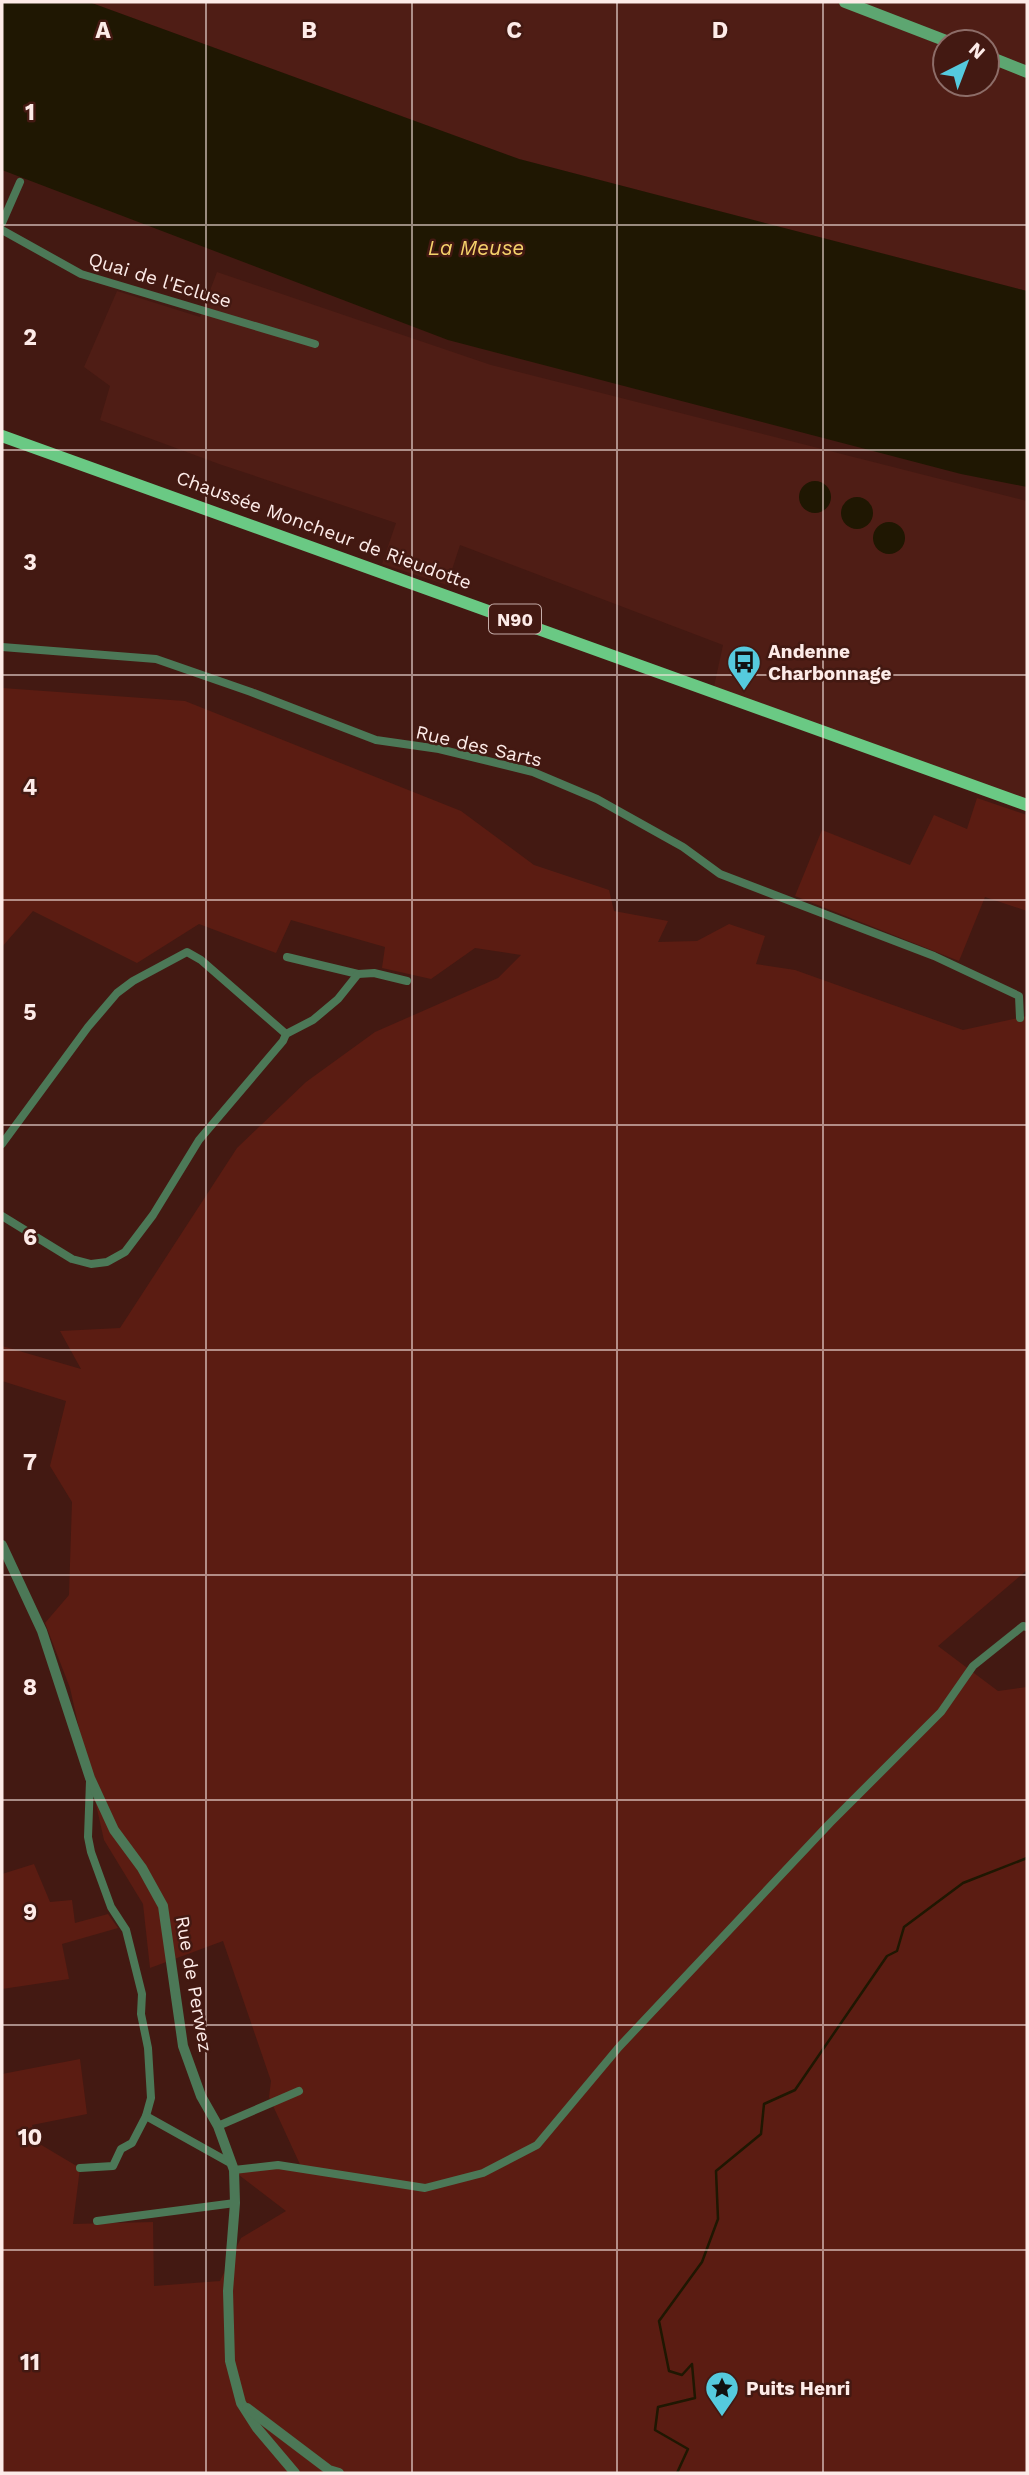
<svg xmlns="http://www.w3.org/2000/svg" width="1029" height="2475" font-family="'Work Sans',sans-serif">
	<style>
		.built { fill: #4f1d15; fill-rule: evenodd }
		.green { fill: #5b1c12 }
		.water { fill: #1f1702 }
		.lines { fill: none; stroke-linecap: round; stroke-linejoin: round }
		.stream { stroke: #1f1702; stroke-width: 2.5 }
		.minor { stroke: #4c7857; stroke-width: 8 }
		.tertiary { stroke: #4c7857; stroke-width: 10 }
		.secondary { stroke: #5da671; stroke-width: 12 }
		.primary { stroke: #6ac984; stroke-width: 12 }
		.grid { fill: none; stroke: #fdebe8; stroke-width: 2; stroke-opacity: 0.55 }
		.labels { text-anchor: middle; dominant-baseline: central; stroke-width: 5; stroke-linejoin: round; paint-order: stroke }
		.shield { fill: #431912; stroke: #c5aca8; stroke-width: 2 }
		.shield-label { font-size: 18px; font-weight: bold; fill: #fdebe8 }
		.street-label { font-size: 19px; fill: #fdebe8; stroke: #431912 }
		.poi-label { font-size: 19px; font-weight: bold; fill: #fdebe8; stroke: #431912; text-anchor: start }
		.water-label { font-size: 21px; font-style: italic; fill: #f5d26b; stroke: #431912 }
		.grid-label { font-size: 23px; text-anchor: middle; font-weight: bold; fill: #fdebe8; stroke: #431912; stroke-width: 5; stroke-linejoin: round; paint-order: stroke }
	</style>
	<rect width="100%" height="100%" fill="#431912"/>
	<g class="built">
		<path d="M89,2H1027V291L519,159ZM945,42H987V84H945Z"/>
		<path d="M217,272L491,365L1027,501V805L713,691L723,645L460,545L447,585L382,564L396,523L219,464L100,420L110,386L84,367L117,291L200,317Z"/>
	</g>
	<g class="green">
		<path d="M2,688L185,701L461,811L534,865L609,890L614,911L668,921L658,942L697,941L729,924L765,936L756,964L795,970L963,1030L1027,1016V1570L938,1646L998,1691L1027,1687V2473H2V2074L80,2059L87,2114L32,2125L38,2143L80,2168L73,2224L153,2222L154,2286L220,2281L241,2238L286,2211L231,2169L249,2166L303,2171L269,2097L271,2081L223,1941L150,1968L143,1904L104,1840L70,1688L45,1623L69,1595L72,1502L50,1466L66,1401L2,1381V1346L81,1369L60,1331L120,1328L237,1148L306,1082L375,1032L498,978L521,955L475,948L431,979L382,968L385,947L291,920L276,953L199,924L137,963L33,911L2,947Z"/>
		<path d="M977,798L1027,815V911L985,897L959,961L795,896L822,830L910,865L934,815L967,829Z"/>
		<path d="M34,1864L50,1902L72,1900L75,1923L108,1914L118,1928L62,1944L69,1979L2,1989V1874Z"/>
	</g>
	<g class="water">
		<path d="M2,2H89L519,159L1027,291V487L961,474L448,340L2,170Z"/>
		<circle cx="815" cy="497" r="16"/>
		<circle cx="857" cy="513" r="16"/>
		<circle cx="889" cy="538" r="16"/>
	</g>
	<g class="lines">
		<path class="stream" d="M677,2473L688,2449L655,2430L658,2407L695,2398L692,2364L682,2375L669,2371L659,2321L702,2262L718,2219L716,2171L761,2134L764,2104L795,2090L887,1956L897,1951L904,1927L963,1883L1027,1858"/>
		<g class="minor">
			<path d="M2,223L20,182"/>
			<path d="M2,230L81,274L315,344"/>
			<path d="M2,647L156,659L251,692L376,740L439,749L533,772L597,799L683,847L720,874L934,956L1019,996L1020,1018"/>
			<path d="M287,957L358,974"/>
			<path d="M2,1144L88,1027L117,993L133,981L187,952L201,960L286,1034"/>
			<path d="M2,1216L72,1259L91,1264L107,1262L125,1252L153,1215L199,1140L283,1041L286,1034L313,1020L338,999L358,974L374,973L407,981"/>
			<path d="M146,2116L232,2164"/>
			<path d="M218,2126L299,2091"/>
			<path d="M80,2168L113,2166L121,2149L132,2143L146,2116L151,2098L148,2048L141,2014L142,1994L126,1930L111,1907L91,1852L88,1837L90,1781"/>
			<path d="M234,2170L278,2165L425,2188L483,2173L537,2145L619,2047L830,1823L941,1712L973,1666L1023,1626L1027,1627"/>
			<path d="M97,2221L235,2203"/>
		</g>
		<g class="tertiary">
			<path d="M2,1545L42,1631L90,1778L114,1830L142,1868L163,1906L183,2046L201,2096L218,2126L234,2170L235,2203L228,2291L230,2361L241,2403L257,2428L295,2473"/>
			<path d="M247,2408L329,2470L339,2473"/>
		</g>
		<g class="secondary">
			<path d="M845,2L949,42"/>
			<path d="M987,56L1027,72"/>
		</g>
		<path class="primary" d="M2,436L1027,805"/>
	</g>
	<path class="grid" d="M206,2V2473M412,2V2473M617,2V2473M823,2V2473M2,225H1027M2,450H1027M2,675H1027M2,900H1027M2,1125H1027M2,1350H1027M2,1575H1027M2,1800H1027M2,2025H1027M2,2250H1027"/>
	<defs>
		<g id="bus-pin" transform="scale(1.75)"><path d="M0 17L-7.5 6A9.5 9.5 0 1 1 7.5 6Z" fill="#55cade" stroke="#431912"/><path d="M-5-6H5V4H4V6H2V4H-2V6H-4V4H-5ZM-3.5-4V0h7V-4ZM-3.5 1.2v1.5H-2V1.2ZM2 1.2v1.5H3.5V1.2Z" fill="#111"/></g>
		<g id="sight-pin" transform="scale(1.75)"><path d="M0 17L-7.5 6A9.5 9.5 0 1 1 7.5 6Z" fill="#55cade" stroke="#431912"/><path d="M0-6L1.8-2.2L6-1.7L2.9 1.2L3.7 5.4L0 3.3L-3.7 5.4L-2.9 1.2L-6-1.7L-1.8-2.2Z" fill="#111"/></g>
	</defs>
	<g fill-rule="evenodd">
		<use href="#bus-pin" x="744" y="662"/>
		<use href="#sight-pin" x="722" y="2388"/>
	</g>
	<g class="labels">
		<rect class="shield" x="489" y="604.5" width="52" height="29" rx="5"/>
		<g class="shield-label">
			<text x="515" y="619">N90</text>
		</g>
		<g class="street-label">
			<text transform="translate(160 280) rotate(17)">Quai de l'Ecluse</text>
			<text transform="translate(324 530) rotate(20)">Chaussée Moncheur de Rieudotte</text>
			<text transform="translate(479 746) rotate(13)">Rue des Sarts</text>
			<text transform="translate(194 1984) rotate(80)">Rue de Perwez</text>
		</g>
		<g class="poi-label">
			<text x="768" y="651">Andenne<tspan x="768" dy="22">Charbonnage</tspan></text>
			<text x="746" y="2388">Puits Henri</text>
		</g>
		<g class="water-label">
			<text x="476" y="247">La Meuse</text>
		</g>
	</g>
	<g class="grid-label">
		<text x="103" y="38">A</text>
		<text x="309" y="38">B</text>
		<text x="514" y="38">C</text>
		<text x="720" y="38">D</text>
		<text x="30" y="120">1</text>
		<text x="30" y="345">2</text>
		<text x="30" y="570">3</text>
		<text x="30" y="795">4</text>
		<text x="30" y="1020">5</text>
		<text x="30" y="1245">6</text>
		<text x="30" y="1470">7</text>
		<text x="30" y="1695">8</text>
		<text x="30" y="1920">9</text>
		<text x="30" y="2145">10</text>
		<text x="30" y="2370">11</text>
	</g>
	<rect width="1029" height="2475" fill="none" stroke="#fdebe8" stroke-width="7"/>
	<g transform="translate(966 63) rotate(42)"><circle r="33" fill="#431912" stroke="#8d6d68" stroke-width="2"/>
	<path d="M0-5L12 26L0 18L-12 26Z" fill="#55cade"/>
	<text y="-10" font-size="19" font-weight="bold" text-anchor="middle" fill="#fdebe8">N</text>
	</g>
</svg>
